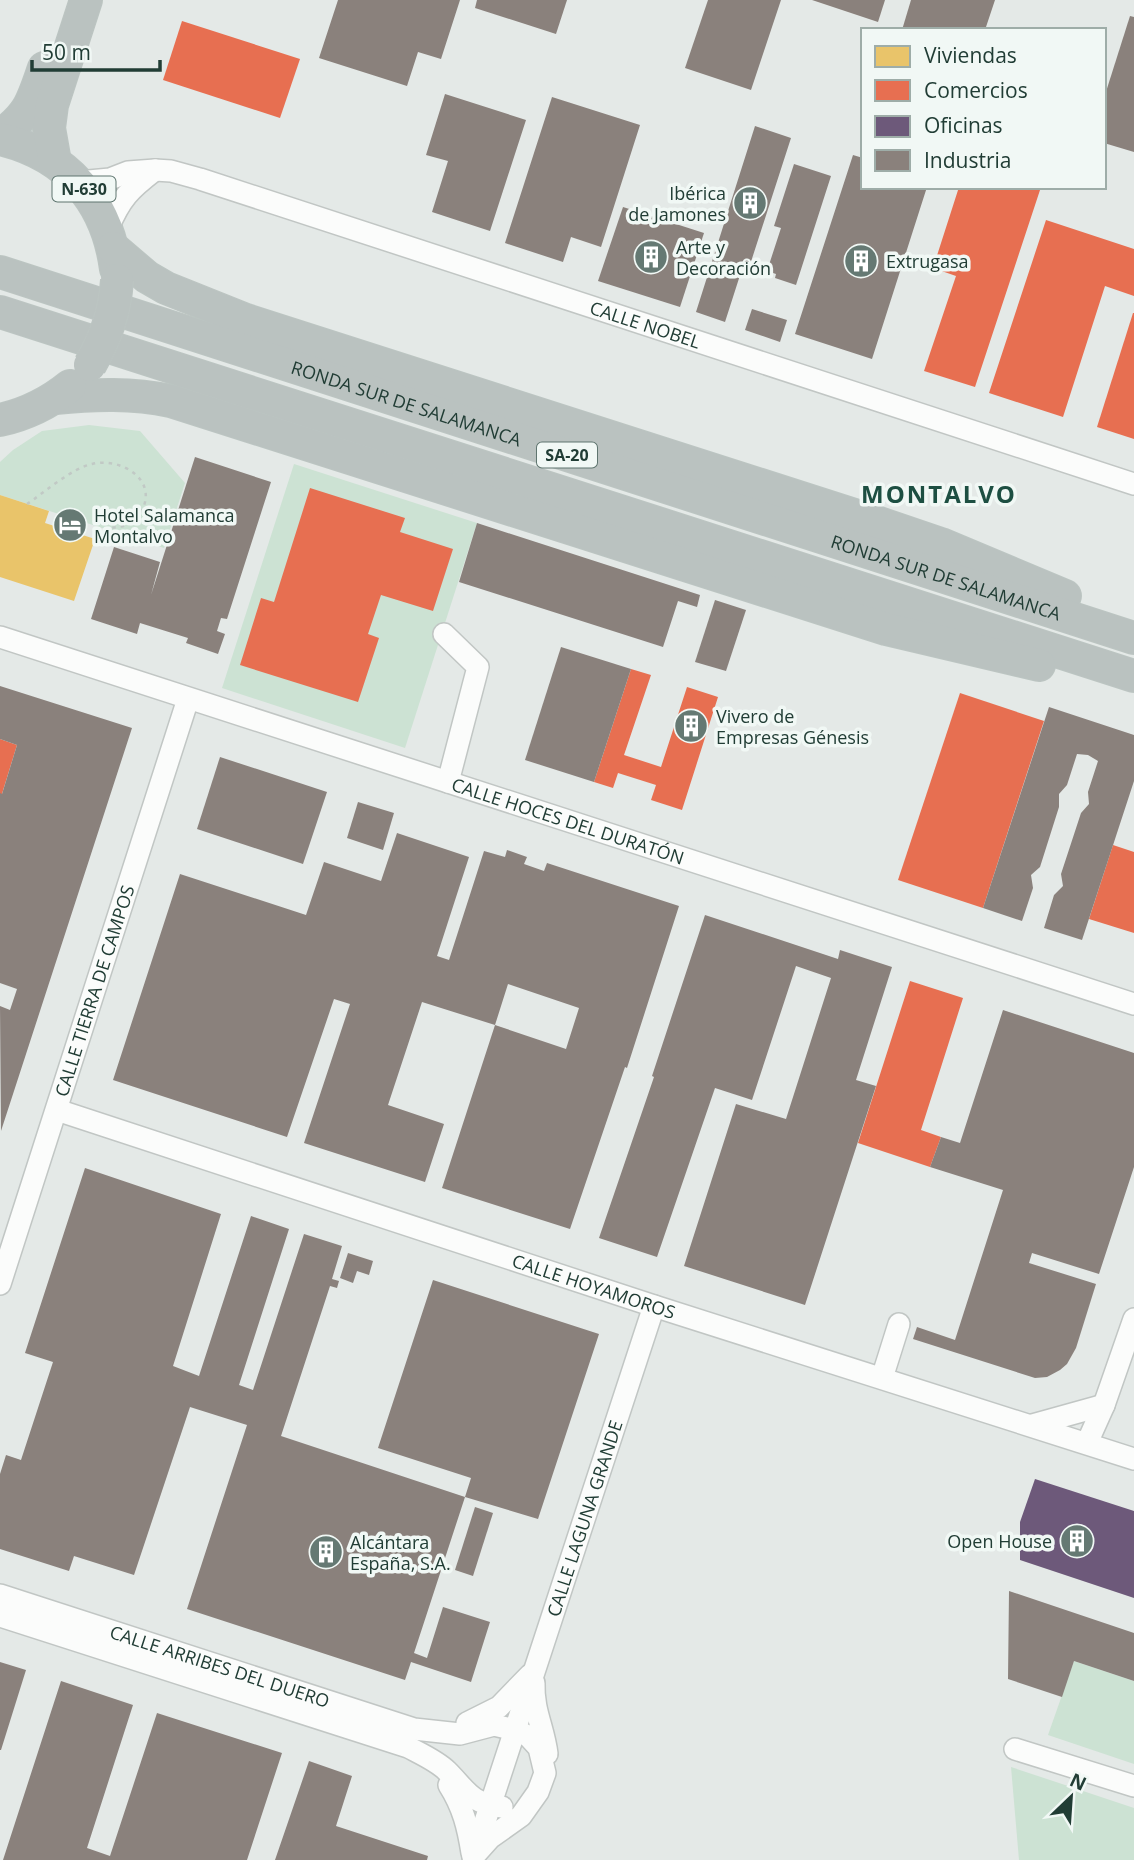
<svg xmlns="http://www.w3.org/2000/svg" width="1134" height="1860" font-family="'Open Sans',sans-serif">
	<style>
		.green { fill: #cce2d3 }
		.homes { fill: #e9c46a }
		.shops { fill: #e76f51 }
		.offices { fill: #6d597a }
		.industry { fill: #8a817c; fill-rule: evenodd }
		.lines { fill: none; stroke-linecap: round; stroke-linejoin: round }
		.minor-casing { stroke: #c1c6c4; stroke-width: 24 }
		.highway-casing { stroke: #bcc5c2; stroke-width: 34 }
		.path { stroke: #c1c9c5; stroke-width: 2.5; stroke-dasharray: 3.5 5; stroke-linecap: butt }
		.minor { stroke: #fbfcfb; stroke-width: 21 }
		.highway { stroke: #bac2c0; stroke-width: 32 }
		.highway-bridge-casing { stroke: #bcc5c2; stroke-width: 34; stroke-linecap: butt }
		.highway-bridge { stroke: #bac2c0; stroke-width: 32 }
		.labels { text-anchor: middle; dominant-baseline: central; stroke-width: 7; stroke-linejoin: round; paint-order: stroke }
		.shield { fill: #f1f8f5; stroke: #5f756f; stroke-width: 2 }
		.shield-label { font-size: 16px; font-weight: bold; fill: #213d35 }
		.poi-label { font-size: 18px; fill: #213d35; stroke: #f1f8f5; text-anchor: start }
		.street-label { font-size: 18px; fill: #213d35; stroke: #f1f8f5 }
		.district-label { font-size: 24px; font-weight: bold; letter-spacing: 2px; fill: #1d4f42; stroke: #f1f8f5 }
	</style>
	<rect width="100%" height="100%" fill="#e4e9e7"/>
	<g class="green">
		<path d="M89,425L140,431L185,483L164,548L0,495V462L13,450L42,431Z"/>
		<path d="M294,464L477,523L405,748L222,688Z"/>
		<path d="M1074,1661L1134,1681V1764L1048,1735Z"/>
		<path d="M1011,1767L1134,1808V1860H1019Z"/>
	</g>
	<path class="homes" d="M0,495L49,511L45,523L95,539L74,601L0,577Z"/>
	<g class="shops">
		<path d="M182,21L300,59L280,118L163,80Z"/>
		<path d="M959,187H1041L975,387L924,371L956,276L933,268Z"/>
		<path d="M1046,220L1134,249V296L1105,286L1063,417L989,393Z"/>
		<path d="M1133,313H1134V439L1097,427Z"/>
		<path d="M310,488L405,518L400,532L453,549L433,611L381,595L368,634L379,638L358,702L240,665L261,598L274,602Z"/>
		<path d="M631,669L651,675L624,755L661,767L687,687L718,697L682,810L651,800L656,785L618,773L613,788L594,782Z"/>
		<path d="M960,693L1044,721L983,908L898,880Z"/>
		<path d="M0,739L17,745L1,797H0Z"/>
		<path d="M1113,845L1134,852V933L1089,919Z"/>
		<path d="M910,981L963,998L921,1130L941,1137L930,1167L858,1143Z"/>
	</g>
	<path class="offices" d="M1035,1479L1134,1511V1598L1020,1560V1522Z"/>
	<g class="industry">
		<path d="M338,0H460L441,59L418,52L407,86L319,58Z"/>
		<path d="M477,0H567L556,34L475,8Z"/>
		<path d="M708,0H781L751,90L685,68Z"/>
		<path d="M812,0H885L878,22Z"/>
		<path d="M911,0H995L985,30H902Z"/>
		<path d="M1130,16L1134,17V152L1104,143V98Z"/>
		<path d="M445,94L526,120L490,231L432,212L448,161L426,155Z"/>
		<path d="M552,97L640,125L601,247L571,237L563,262L505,243Z"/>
		<path d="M755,126L791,138L748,271L742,269L725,322L696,312Z"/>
		<path d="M853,155L863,158V187H927L872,359L795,334Z"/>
		<path d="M794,164L831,176L796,285L775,278L776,274L767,271L781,228L774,226Z"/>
		<path d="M623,207L704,233L680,307L598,281Z"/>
		<path d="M752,309L787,320L780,342L745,330Z"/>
		<path d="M195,457L271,482L227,619L221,618L217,631L225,634L218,654L186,643L188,638L140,623L137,634L91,619L114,547L160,562L151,595Z"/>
		<path d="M477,523L700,595L697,607L678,601L663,647L459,582Z"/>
		<path d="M715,600L746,610L726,671L695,662Z"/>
		<path d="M561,647L631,669L594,782L525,760Z"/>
		<path d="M0,686L132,728L1,1131L0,1006L10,1010L17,989L0,983V793L2,794L17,745L0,739Z"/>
		<path d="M1049,707L1134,735V781L1082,940L1044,928L1054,895L1063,886L1061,874L1081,813L1089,804L1088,792L1098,761L1088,755L1077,754L1067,785L1059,794V807L1040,867L1031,875L1033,888L1022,921L983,908Z"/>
		<path d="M220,757L327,792L303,864L197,829Z"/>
		<path d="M358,802L394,813L383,850L347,838Z"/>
		<path d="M397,833L469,857L437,956L449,960L484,851L505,857L507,850L527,857L524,864L544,871L547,863L679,906L627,1068L625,1067L570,1229L442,1188L495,1025L422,1002L388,1105L444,1124L425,1182L304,1143L350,1004L334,999L287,1137L113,1080L180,874L306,915L324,862L381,881ZM508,984L579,1008L566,1049L495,1025Z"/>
		<path d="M705,915L838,959L840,950L892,967L856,1080L876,1086L805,1305L684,1266L736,1104L786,1119L831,978L796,966L752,1100L715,1088L657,1257L599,1238L654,1077L652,1076Z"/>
		<path d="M1003,1010L1134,1053V1167L1099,1274L1032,1253L1029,1263L1096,1284L1076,1348L1067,1364L1060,1370L1047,1377L1035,1378L913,1339L917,1327L955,1340L1003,1190L930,1167L941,1137L960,1143Z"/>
		<path d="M85,1168L221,1214L173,1366L199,1376L251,1216L289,1229L239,1385L253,1390L304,1234L342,1246L332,1279L339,1281L337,1288L330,1286L281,1436L465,1497L471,1478L378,1448L433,1280L599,1334L538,1519L465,1497L414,1653L427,1658L443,1607L490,1622L471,1682L411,1662L405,1680L187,1609L247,1425L190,1407L134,1575L74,1556L69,1571L0,1549V1474L6,1455L21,1460L53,1362L25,1353Z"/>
		<path d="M348,1253L373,1261L369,1275L357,1271L353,1283L340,1278Z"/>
		<path d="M475,1507L493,1513L473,1576L455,1570Z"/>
		<path d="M1009,1591L1134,1633V1681L1074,1661L1062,1697L1008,1679Z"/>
		<path d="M0,1662L26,1670L1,1750H0Z"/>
		<path d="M61,1681L133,1705L87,1848L110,1856L157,1713L282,1753L247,1860H3Z"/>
		<path d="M309,1761L352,1776L336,1826L428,1856L427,1860H275Z"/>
	</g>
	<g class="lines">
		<g class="minor-casing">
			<g id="minor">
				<path id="s1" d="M78,182L110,179L128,172L155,170L171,171L200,179L1134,484"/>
				<path d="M108,228C121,198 129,190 155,170"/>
				<path d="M444,634L478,667L448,782"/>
				<path id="s2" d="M0,637L1134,1004"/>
				<path id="s3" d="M57,1110L654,1306L1134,1459"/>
				<path id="s4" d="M0,1284L188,699"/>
				<path d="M882,1378L899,1324"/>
				<path d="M1032,1425L1104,1405"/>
				<path d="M1087,1443L1104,1405L1134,1319"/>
				<path id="s5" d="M0,1595L414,1729L460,1734L494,1725L515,1730L528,1736L539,1748L545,1773L538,1792L521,1816L490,1838L473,1857"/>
				<path d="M0,1616L408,1747C421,1754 437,1761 447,1771C468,1792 470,1803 502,1807"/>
				<path d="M534,1683C533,1711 544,1728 547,1754"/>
				<path d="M467,1723L499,1707L530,1675"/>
				<path d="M1015,1749L1134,1786"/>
				<path d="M449,1785C463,1807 468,1827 472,1853"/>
				<path id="s6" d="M476,1849L654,1306"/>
			</g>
		</g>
		<g class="highway-casing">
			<g id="highway">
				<path d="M0,136C30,114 32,102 44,68"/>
				<path d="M0,139C67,155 107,201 116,269"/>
				<path d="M55,162L49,128L52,105L86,0"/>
				<path d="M113,248L147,277L166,288L246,320L876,522L941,544L1065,596"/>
				<path id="s7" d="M0,272L1134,638"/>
				<path d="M0,312L1134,676"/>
				<path d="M55,398C95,394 132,393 171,401L886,629L1039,665"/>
				<path d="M0,420C27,414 49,403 70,386"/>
			</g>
		</g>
		<path class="path" d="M27,504C45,492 72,468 92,464C120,457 158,479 142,510C139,516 133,523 127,525C122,527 116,527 110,528"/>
		<use href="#minor" class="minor"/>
		<use href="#highway" class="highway"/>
		<g class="highway-bridge-casing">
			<path id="highway-bridge" d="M90,365C106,337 115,312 117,280"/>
		</g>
		<use href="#highway-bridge" class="highway-bridge"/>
	</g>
	<defs>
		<g id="building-disc" transform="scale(1.75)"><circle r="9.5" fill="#657973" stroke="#f1f8f5"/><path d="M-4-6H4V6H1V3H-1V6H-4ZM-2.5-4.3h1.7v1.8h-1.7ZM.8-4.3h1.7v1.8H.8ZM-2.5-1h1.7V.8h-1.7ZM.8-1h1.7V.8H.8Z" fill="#fff"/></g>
		<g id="hotel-disc" transform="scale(1.75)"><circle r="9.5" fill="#657973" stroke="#f1f8f5"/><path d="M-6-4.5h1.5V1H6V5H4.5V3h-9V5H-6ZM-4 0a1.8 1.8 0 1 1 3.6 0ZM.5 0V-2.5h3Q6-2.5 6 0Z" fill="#fff"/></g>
	</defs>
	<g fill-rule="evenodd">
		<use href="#building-disc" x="750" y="203"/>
		<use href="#building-disc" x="651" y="257"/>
		<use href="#building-disc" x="861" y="261"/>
		<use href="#hotel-disc" x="70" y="525"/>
		<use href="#building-disc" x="691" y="726"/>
		<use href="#building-disc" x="1077" y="1541"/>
		<use href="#building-disc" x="326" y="1552"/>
	</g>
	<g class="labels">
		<g class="shield">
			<rect x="52.5" y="176.5" width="63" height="25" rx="5"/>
			<rect x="537" y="442.5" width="60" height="25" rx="5"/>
		</g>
		<g class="shield-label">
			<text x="84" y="189">N-630</text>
			<text x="567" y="455">SA-20</text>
		</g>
		<g class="poi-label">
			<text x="726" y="193" text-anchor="end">Ibérica<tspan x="726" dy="21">de Jamones</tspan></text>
			<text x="676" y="247">Arte y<tspan x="676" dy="21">Decoración</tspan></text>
			<text x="886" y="261">Extrugasa</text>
			<text x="94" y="515">Hotel Salamanca<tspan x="94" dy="21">Montalvo</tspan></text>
			<text x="716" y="716">Vivero de<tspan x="716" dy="21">Empresas Génesis</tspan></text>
			<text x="1052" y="1541" text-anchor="end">Open House</text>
			<text x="350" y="1542">Alcántara<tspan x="350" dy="21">España, S.A.</tspan></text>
		</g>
		<g class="street-label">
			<text stroke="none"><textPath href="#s1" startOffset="593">CALLE NOBEL</textPath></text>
			<text stroke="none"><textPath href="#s7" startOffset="427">RONDA SUR DE SALAMANCA</textPath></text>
			<text stroke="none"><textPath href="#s7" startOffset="994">RONDA SUR DE SALAMANCA</textPath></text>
			<text stroke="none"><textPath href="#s2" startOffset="597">CALLE HOCES DEL DURATÓN</textPath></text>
			<text stroke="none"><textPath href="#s4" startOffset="308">CALLE TIERRA DE CAMPOS</textPath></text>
			<text stroke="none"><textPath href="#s3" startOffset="565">CALLE HOYAMOROS</textPath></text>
			<text stroke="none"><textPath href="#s6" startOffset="348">CALLE LAGUNA GRANDE</textPath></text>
			<text stroke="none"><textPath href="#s5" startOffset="231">CALLE ARRIBES DEL DUERO</textPath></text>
		</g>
		<g class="district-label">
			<text x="939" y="493">MONTALVO</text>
		</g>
	</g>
	<rect x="861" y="28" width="245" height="161" fill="#f1f8f5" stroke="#9eada8" stroke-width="2"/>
	<rect x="875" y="46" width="35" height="21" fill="#e9c46a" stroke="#9eada8" stroke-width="2"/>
	<text x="924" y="63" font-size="21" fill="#213d35">Viviendas</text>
	<rect x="875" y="80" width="35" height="21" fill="#e76f51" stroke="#9eada8" stroke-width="2"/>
	<text x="924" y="98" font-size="21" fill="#213d35">Comercios</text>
	<rect x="875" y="116" width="35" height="21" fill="#6d597a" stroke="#9eada8" stroke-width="2"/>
	<text x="924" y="133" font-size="21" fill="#213d35">Oficinas</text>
	<rect x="875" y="150" width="35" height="21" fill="#8a817c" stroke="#9eada8" stroke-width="2"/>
	<text x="924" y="168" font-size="21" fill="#213d35">Industria</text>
	<g transform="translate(1071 1797) rotate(25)" stroke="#f1f8f5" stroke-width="5" paint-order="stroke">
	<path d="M0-5L12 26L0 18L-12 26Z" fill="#213d35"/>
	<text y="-10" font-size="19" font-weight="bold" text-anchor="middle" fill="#213d35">N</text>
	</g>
	<path d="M32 60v10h128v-10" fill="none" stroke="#213d35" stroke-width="3.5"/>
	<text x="42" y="60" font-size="21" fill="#213d35" stroke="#f1f8f5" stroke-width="5" paint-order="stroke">50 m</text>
</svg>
